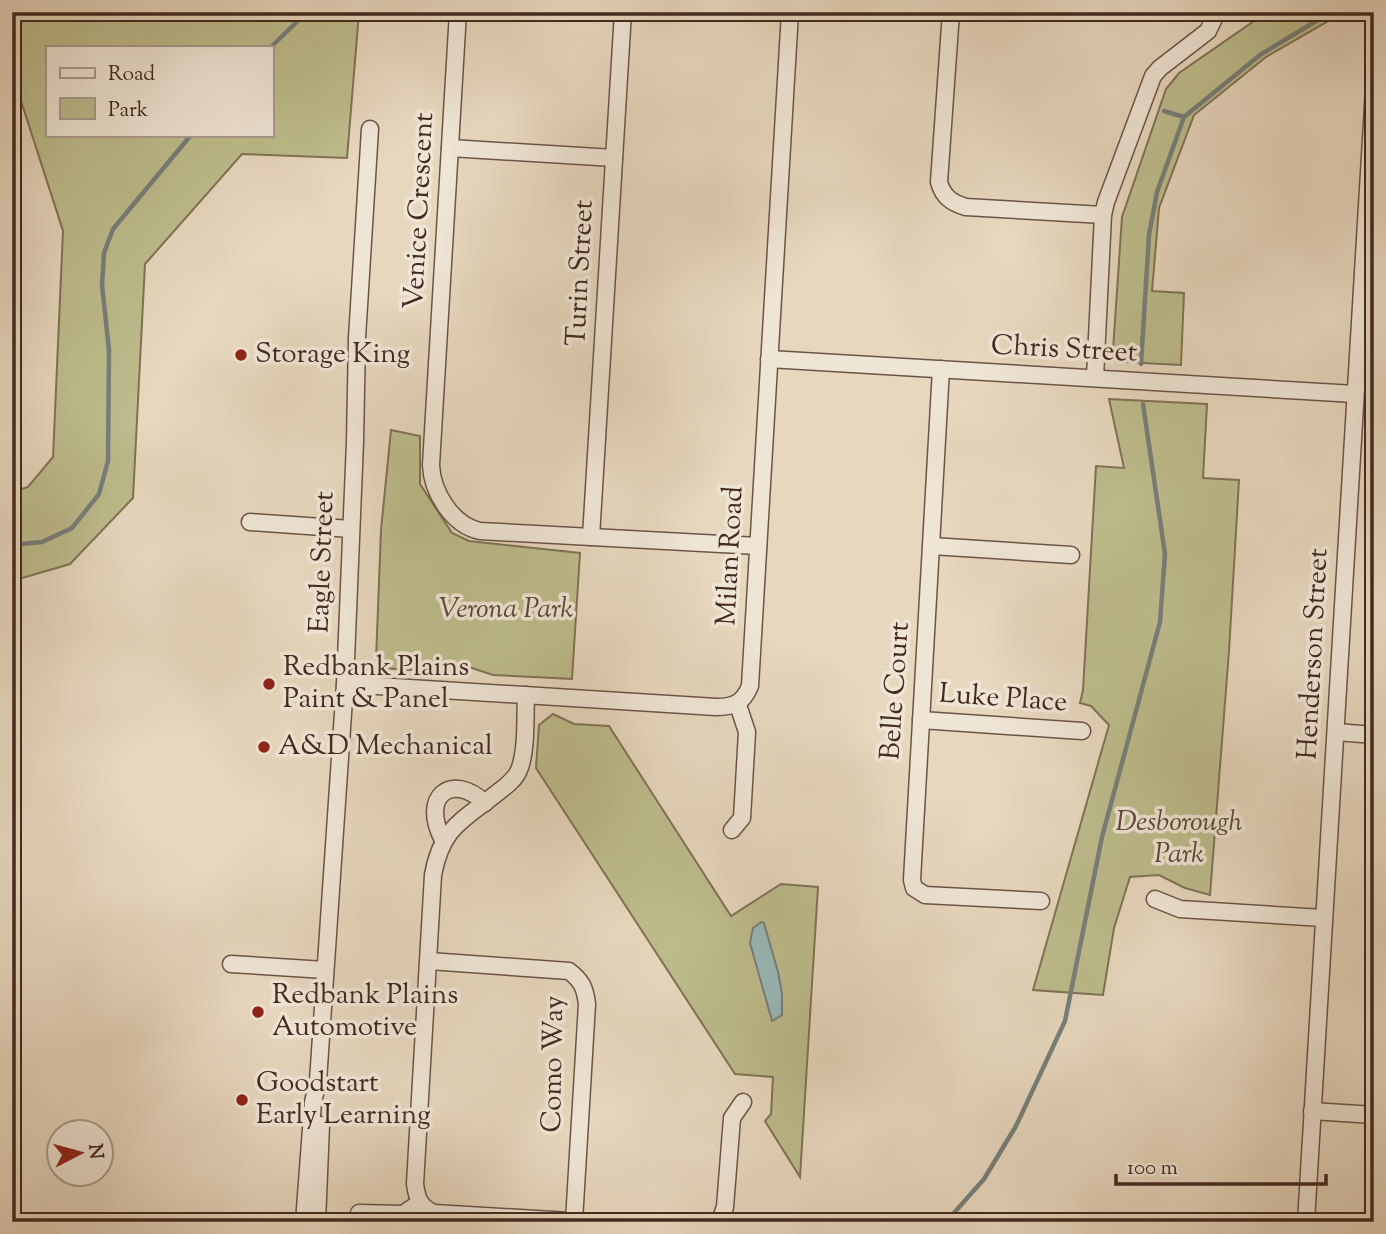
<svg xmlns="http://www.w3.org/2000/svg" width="1386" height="1234" font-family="'Sorts Mill Goudy',serif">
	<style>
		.green { fill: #bdbc8c; stroke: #807256; stroke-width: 2; fill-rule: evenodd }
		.water { fill: #99b8b9; stroke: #777f7b; stroke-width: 2 }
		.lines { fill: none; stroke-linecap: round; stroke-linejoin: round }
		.stream { stroke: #777f7b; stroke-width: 4.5 }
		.street-casing { stroke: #6c5447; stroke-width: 19 }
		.street { stroke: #efe5d5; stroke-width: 16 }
		.poi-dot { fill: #8f2418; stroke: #efe5d5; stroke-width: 2.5 }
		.labels { text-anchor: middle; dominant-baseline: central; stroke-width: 7; stroke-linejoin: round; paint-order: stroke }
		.street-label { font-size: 28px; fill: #43291f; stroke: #efe5d5 }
		.poi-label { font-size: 28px; fill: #43291f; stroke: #efe5d5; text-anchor: start }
		.park-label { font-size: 28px; font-style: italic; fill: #5b4635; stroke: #efe5d5 }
	</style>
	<rect width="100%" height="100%" fill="#e7d7be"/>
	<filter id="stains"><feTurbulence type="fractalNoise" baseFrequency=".00286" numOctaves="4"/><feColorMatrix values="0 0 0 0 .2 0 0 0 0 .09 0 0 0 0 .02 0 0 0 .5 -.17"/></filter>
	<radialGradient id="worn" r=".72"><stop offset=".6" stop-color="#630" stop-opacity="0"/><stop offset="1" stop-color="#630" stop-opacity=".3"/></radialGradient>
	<g class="green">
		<path d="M12,12H359L347,158L242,154L145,264L133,498L70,564L12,581V492L28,487L53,457L63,231L12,73ZM271,47V135H47V47Z"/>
		<path d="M1267,12H1344L1266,57L1194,115L1159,208L1152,291L1184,293L1181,365L1123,362L1116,358L1113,350L1122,217L1166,89L1179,73Z"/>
		<path d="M1109,399L1207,404L1203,478L1239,480L1229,651L1210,895L1185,888L1159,875L1130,877L1114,928L1103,995L1033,990L1109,725L1091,706L1080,703L1083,690L1096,466L1124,468Z"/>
		<path d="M391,430L420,436V484L452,533L469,541L580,553L572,679L493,675L469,667L427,665L410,670L383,668L376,660L381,530Z"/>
		<path d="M553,714L574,724L609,726L731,916L781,884L818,887L800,1177L765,1121L771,1114L773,1077L735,1074L536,768L539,725Z"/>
	</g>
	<path class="water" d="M761,922L764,923L778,972L782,993V1015L772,1021L750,943L753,928Z"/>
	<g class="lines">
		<g class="stream">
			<path d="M271,47L307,12"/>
			<path d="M1164,111L1184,117"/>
			<path d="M1141,364L1149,235L1157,192L1184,117L1260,55L1331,12"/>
			<path d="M12,545L42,542L72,528L99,494L108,461L109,350L102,285L104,253L113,229L191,135"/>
			<path d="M946,1222L984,1179L1016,1126L1065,1021L1102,837L1160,622L1165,554L1143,404"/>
		</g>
		<g class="street-casing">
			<g id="street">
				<path d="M458,12L431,465C432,492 452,525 480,531L758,546"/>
				<path d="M951,12L939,182C943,197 952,203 966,207L1103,215"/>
				<path d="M450,148L614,158"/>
				<path d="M769,359L1355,394"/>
				<path d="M941,369L912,880L914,888L925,895L1041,901"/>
				<path d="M1095,378L1103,215L1106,202L1153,76L1160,68L1208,31L1217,12"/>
				<path d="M250,522L351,529"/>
				<path d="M591,537L623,12"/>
				<path d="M932,546L1071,555"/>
				<path d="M345,684L716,707C734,707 743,703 750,686L790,12"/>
				<path d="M526,695C525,717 527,751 519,770C515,780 505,787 497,793C461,822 442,827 433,875L415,1184C417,1199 420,1207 434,1213L586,1222"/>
				<path d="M921,720L1082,731"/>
				<path d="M1336,732L1374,735"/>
				<path d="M732,830L742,818L747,732L738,705"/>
				<path d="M443,840C420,797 451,771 485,803"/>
				<path d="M1155,899L1180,909L1323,918"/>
				<path d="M429,961L569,971C582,981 585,988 587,1004L574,1221"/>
				<path d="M231,964L325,970"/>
				<path d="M1312,1111L1374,1115"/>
				<path d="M359,1213L403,1214L419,1203"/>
				<path d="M304,1222L313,1102L318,1081L345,684L355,442L357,338L370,129"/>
				<path d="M317,1222L321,1125"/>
				<path d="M716,1222L721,1218L725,1207L732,1118L743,1102"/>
				<path d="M1306,1222L1374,89"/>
			</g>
		</g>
		<use href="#street" class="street"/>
	</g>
	<g class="poi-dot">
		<circle cx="241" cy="355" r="7"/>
		<circle cx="269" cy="684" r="7"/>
		<circle cx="264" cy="747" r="7"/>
		<circle cx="258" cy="1012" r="7"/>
		<circle cx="242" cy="1100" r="7"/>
	</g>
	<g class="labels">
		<g class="street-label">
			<text transform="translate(420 211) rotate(-87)">Venice Crescent</text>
			<text transform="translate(581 273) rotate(-87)">Turin Street</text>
			<text transform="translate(1064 350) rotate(3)">Chris Street</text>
			<text transform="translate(731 556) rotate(-87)">Milan Road</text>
			<text transform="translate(323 562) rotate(-88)">Eagle Street</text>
			<text transform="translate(1314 654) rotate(-87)">Henderson Street</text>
			<text transform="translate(896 691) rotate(-86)">Belle Court</text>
			<text transform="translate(1003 699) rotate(4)">Luke Place</text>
			<text transform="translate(554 1064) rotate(-89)">Como Way</text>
		</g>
		<g class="poi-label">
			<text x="255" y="355">Storage King</text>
			<text x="283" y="668">Redbank Plains<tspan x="283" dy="32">Paint &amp; Panel</tspan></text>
			<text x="278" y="747">A&amp;D Mechanical</text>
			<text x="272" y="996">Redbank Plains<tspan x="272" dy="32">Automotive</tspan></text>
			<text x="256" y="1084">Goodstart<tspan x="256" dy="32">Early Learning</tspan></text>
		</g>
		<g class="park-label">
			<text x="506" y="610">Verona Park</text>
			<text x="1179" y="823">Desborough<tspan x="1179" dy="32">Park</tspan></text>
		</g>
	</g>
	<rect width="1386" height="1234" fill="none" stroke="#e7d7be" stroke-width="42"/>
	<rect x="14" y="14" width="1358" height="1206" fill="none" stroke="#43291f" stroke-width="3.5"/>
	<rect x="21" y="21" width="1344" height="1192" fill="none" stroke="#43291f" stroke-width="2"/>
	<rect x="46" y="46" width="228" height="91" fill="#efe5d5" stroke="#aa9a8c" stroke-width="2"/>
	<rect x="60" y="68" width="35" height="10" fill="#efe5d5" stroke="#aa9a8c" stroke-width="2"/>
	<text x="108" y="80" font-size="21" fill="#43291f">Road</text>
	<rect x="60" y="98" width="35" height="21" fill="#bdbc8c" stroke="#aa9a8c" stroke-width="2"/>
	<text x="108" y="116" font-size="21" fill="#43291f">Park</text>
	<g transform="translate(80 1153) rotate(84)"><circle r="33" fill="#efe5d5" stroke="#aa9a8c" stroke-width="2"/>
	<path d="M0-5L12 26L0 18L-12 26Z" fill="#8f2418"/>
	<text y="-10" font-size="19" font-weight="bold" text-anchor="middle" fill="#43291f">N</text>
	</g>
	<path d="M1116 1174v10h210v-10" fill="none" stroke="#43291f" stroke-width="3.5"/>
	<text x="1127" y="1174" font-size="21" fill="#43291f" stroke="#efe5d5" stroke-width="5" paint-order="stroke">100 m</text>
	<rect width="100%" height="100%" filter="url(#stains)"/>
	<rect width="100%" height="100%" fill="url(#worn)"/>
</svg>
